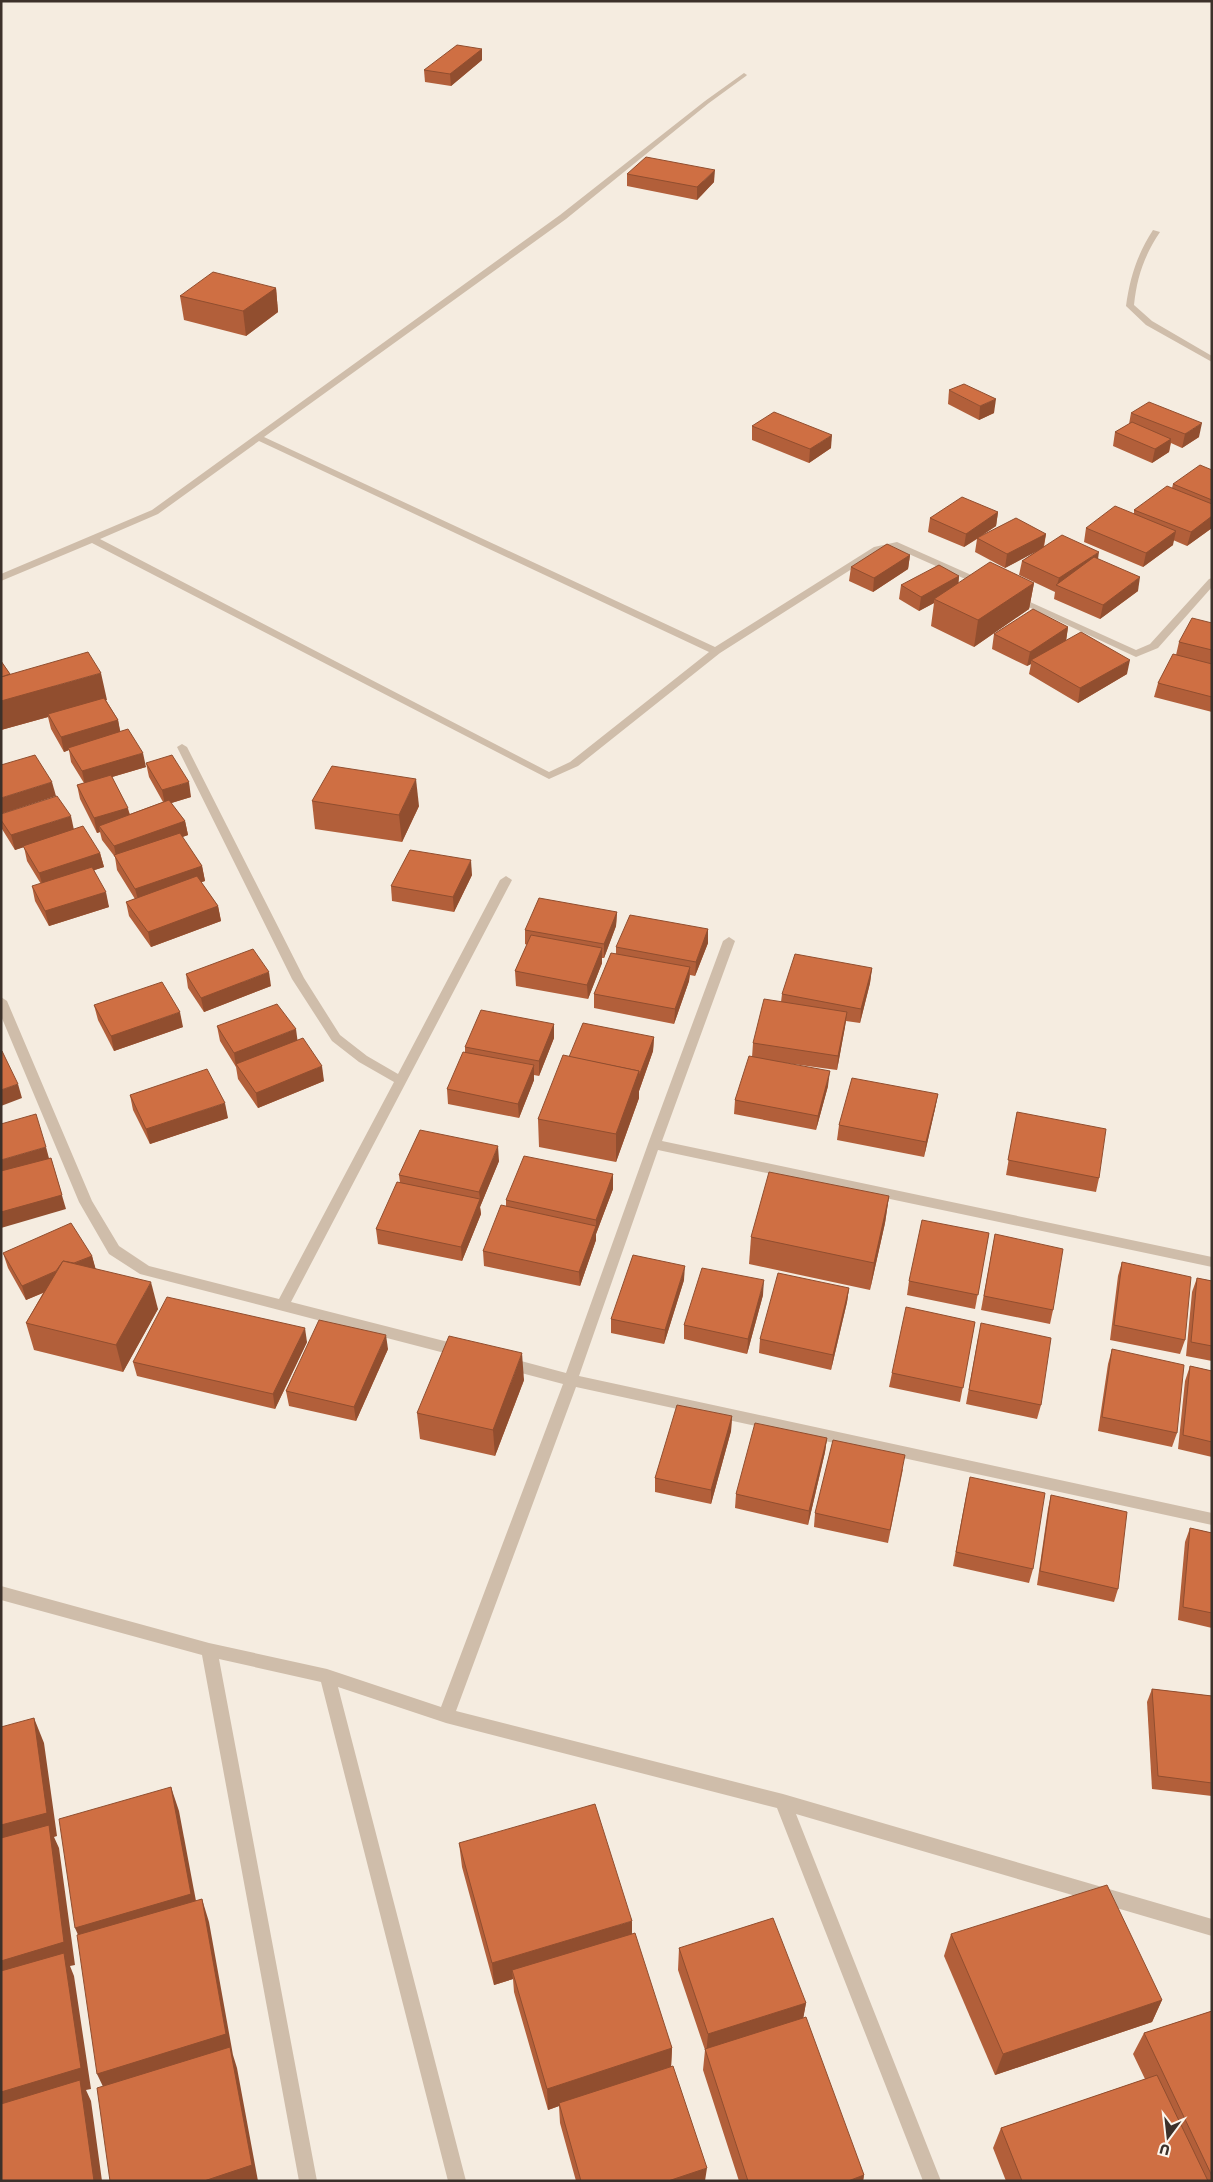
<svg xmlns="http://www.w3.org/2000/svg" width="1213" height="2182" font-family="Poppins,sans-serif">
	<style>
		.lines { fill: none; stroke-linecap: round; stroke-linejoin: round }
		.minor { fill: #cfbdaa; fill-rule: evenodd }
		.wall { fill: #b25f3a }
		.shaded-wall { fill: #914e2f }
		.building { fill: #cf6f43; stroke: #914e2f }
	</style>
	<rect width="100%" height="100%" fill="#f5ece0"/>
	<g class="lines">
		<g class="minor">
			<path d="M744,73L747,75L746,76L709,103L566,219L264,437L715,647L874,547L897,542L987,582V586H981L893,547L880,551L720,653L578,766L549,779L92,543L1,581V574L152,510L560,215L705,101ZM259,441L709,652L570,762L549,772L100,539L158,514Z"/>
			<path d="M1153,230L1160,232C1144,256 1137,277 1134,305L1152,321L1212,356V362L1146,325L1126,306C1130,277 1137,255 1153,230Z"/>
			<path d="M1212,578V587L1158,648L1136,657L1011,599L1016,596L1019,597L1136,650L1150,644L1209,579Z"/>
			<path d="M182,744L187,747L304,978L340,1035L367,1056L398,1074L500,880L506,876L512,880L291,1302L460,1345L465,1347L467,1351L465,1355L460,1357L140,1274L109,1254L79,1202L1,1016V997L7,1001L92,1201L119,1246L149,1266L279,1299L394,1082L359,1062L332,1041L292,979L177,747Z"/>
			<path d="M729,937L735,941L662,1141L1212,1257V1267L658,1150L579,1376L1212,1513V1525L576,1387L456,1711L783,1794L1212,1919V1936L796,1814L941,2181H923L777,1808L446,1723L338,1687L466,2181H448L321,1682L219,1659L317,2181H299L202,1655L1,1600V1586L209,1643L327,1669L441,1707L563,1384L506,1369L501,1367L499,1363L501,1359L506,1357L566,1373L648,1144L723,941Z"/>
		</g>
	</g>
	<g class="wall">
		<path d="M482,49V60L451,86L425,82L424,70Z"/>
		<path d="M627,174L714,182L697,200L627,186Z"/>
		<path d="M276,288L278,312L246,336L184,320L180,296Z"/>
		<path d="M949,390L994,413L979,420L948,404Z"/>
		<path d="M1131,413L1199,437L1182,448L1171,443L1169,452L1152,463L1113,446L1115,432L1129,424Z"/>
		<path d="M752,426L831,448L809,463L752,440Z"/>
		<path d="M1212,470V528L1187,546L1173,540V545L1143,567L1084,542L1086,528L1134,514V510L1172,488L1173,484Z"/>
		<path d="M998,512L996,526L981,536L1046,534L1044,547L1098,559L1138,591L1100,619L1054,599L1055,592L1019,575L1022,561L1038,550L1005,568L975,552L977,539L964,547L928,532L930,518Z"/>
		<path d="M910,555L908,569L873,592L849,581L851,567Z"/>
		<path d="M959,576L958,583H1034L1029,609L974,647L931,626L934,603L919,611L899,599L901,585Z"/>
		<path d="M1212,623V712L1154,697L1158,683L1176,655L1179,642Z"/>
		<path d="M1068,627L1066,641L1127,674L1078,703L1029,674L1031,664L1027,666L992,649L994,634Z"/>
		<path d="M1,661L10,674L107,700H106L118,720L120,732L146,767L112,777L130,814L163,802L149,777L146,763L191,797L171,803L185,821L188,835L182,837L202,866L205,881L201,882L218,906L221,921L151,947L129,916L126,902L135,899L117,870L115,857L102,840L100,832L97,833L80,799L77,785L84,783L71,762L69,750L64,752L51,729L48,717L1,730Z"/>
		<path d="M312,801L419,806L402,842L315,829Z"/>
		<path d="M1,814L74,829L100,853L104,867L94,870L109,907L49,926L35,901L32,886L41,884L27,861L24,847L15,850L2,829Z"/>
		<path d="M472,875L454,912L392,901L391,886Z"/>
		<path d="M617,912L616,926L604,958H602V963L588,999L516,986L515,971L527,945L525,944V930Z"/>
		<path d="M708,929V943L695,976L690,975L689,981L674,1024L594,1008V994L616,953V947Z"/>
		<path d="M872,968L870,983L860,1023L846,1021L837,1070L778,1062L828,1086L816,1130L734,1114L735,1100L752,1057L753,1043L781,1002L782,994Z"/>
		<path d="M186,974L271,986L204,1012L188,988Z"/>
		<path d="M94,1005L183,1027L114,1051L98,1020Z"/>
		<path d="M554,1024V1038L539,1076L534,1075V1080L519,1118L448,1104L447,1089L465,1052V1047Z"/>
		<path d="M217,1026L297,1040L324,1081L258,1108L238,1079L236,1067L220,1041Z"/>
		<path d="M654,1037L653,1051L639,1091V1098L616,1162L539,1147L538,1119L569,1057Z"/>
		<path d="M938,1094L935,1109L924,1157L837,1140L839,1125Z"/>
		<path d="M130,1095L228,1118L150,1144L133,1110Z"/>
		<path d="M1017,1112L1099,1178L1096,1192L1006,1175Z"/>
		<path d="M499,1161L480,1207L481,1214L462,1261L378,1244L376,1229L400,1183L399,1175Z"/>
		<path d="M613,1174V1189L596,1234V1240L580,1286L484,1266L483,1251L506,1206V1200Z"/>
		<path d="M889,1196L885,1223L870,1290L749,1264L751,1237Z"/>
		<path d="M989,1233L975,1309L907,1295L909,1281Z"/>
		<path d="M995,1234L1053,1310L1050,1324L981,1310Z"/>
		<path d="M3,1253L92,1256L95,1268L158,1309L123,1372L34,1350L26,1323L43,1293L26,1300L8,1268Z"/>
		<path d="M1122,1262L1185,1340L1180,1354L1110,1340L1118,1276Z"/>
		<path d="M1197,1278L1212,1281V1361L1186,1356L1192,1292Z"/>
		<path d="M684,1280L664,1344L611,1333V1319Z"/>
		<path d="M849,1288L847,1302L831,1370L759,1353L760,1339Z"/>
		<path d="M763,1295L747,1354L684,1339V1325Z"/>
		<path d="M975,1322L960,1402L889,1387L892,1373Z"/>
		<path d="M978,1338L1041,1405L1037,1419L966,1404Z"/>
		<path d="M307,1342L275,1409L137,1376L133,1362Z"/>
		<path d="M388,1349L356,1421L289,1406L286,1391Z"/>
		<path d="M1112,1349L1177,1433L1172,1447L1098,1431L1108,1364Z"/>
		<path d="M1190,1366L1212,1371V1457L1178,1449L1185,1381Z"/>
		<path d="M524,1380L495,1456L420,1439L417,1413Z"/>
		<path d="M732,1416L731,1431L711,1504L655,1492V1478Z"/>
		<path d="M827,1438L825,1452L808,1525L735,1508L736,1494Z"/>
		<path d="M903,1469L888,1543L814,1527L815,1513Z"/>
		<path d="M967,1491L1033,1569L1029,1583L953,1566Z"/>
		<path d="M1051,1495L1118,1589L1114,1602L1037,1585L1048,1509Z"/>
		<path d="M1190,1528L1212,1533V1628L1178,1620L1185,1542Z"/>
		<path d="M1152,1689L1212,1696V1796L1152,1789L1147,1702Z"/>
		<path d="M459,1843L632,1934L672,2048L671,2066L705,2181H576L560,2123L559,2106L548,2110L514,1992L513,1979L494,1985L462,1867Z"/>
		<path d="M951,1934L1162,2000L1152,2022L995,2075L944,1956Z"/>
		<path d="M679,1948L806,2003L803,2018L864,2175L863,2181H739L703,2070L705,2050L678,1970Z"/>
		<path d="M1212,2011V2181H1006L993,2148L1001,2128L1145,2079L1133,2054L1144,2033Z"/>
	</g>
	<g class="shaded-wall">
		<path d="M482,49V60L451,86L450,74Z"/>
		<path d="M715,170L714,182L697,200V187Z"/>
		<path d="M276,288L278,312L246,336L243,311Z"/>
		<path d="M996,399L994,413L979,420L980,406Z"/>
		<path d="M1202,423L1199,437L1182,448L1185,434Z"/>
		<path d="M832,435L831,448L809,463L810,449Z"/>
		<path d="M1171,439L1169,452L1152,463L1155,449Z"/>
		<path d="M998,512L996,526L964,547L966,534Z"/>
		<path d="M1212,516V528L1187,546L1191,532Z"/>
		<path d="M1176,531L1173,545L1143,567L1146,553Z"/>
		<path d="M1046,534L1043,548L1005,568L1007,554Z"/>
		<path d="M1099,552L1097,566L1057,585L1059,578Z"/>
		<path d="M910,555L908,569L873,592L874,578Z"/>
		<path d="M959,576L958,590L934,599V603L919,611L921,597Z"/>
		<path d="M1140,577L1138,591L1100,619L1103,605Z"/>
		<path d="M1034,583L1029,609L974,647L978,620Z"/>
		<path d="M1068,627L1066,641L1031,660V664L1027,666L1030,652Z"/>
		<path d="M1130,660L1127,674L1078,703L1080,688Z"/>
		<path d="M101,673L107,700L49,716L48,714V717L1,730V701Z"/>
		<path d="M118,720L121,735L68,748L69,750L64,752L61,737Z"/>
		<path d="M143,753L146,767L85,785L82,771Z"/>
		<path d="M416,779L419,806L402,842L399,815Z"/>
		<path d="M52,782L56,796L1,814V798Z"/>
		<path d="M189,782L191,797L165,805L162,790Z"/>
		<path d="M128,808L131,823L99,826L100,832L97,833L94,818Z"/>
		<path d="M71,816L74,830L15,850L11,835Z"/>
		<path d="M185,821L188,835L117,861L114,846Z"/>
		<path d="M100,853L104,867L43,887L39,873Z"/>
		<path d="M471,860L472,875L454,912L453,897Z"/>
		<path d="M202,866L205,881L139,903L135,889Z"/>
		<path d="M106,892L109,907L49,926L45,911Z"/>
		<path d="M218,906L221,921L151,947L148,932Z"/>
		<path d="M617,912L616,926L604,958V944Z"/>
		<path d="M708,929V943L695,976L696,962Z"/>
		<path d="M602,948V963L588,999L587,985Z"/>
		<path d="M690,967L689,981L674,1024L675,1009Z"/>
		<path d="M872,968L870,983L860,1023L861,1009Z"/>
		<path d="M269,972L271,986L204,1012L201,998Z"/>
		<path d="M180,1012L183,1027L114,1051L111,1036Z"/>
		<path d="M847,1012L845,1027L837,1070L838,1056Z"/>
		<path d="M554,1024V1038L539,1076V1061Z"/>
		<path d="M296,1029L298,1044L236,1064V1067L234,1053Z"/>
		<path d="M654,1037L653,1051L639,1091V1076Z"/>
		<path d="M534,1065V1080L519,1118L518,1104Z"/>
		<path d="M322,1066L324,1081L258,1108L256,1093Z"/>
		<path d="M639,1071V1098L616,1162V1134Z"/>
		<path d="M830,1071L828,1086L816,1130L818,1116Z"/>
		<path d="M18,1084L22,1098L1,1106V1090Z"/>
		<path d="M938,1094L935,1109L924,1157L926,1142Z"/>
		<path d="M225,1103L228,1118L150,1144L146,1129Z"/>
		<path d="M498,1146L499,1161L480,1207L481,1214L462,1261L461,1247L480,1199L479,1192Z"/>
		<path d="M46,1147L50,1162L1,1176V1160Z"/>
		<path d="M51,1158L66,1209L1,1228V1212Z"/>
		<path d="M613,1174V1189L596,1234V1240L580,1286L579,1272L596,1226V1220Z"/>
		<path d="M889,1196L885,1223L870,1290L874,1263Z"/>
		<path d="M92,1256L96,1270L26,1300L22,1286Z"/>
		<path d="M685,1266L684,1280L664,1344L665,1330Z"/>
		<path d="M764,1280L763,1295L747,1354L748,1339Z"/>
		<path d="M151,1282L158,1309L123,1372L116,1345Z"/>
		<path d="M849,1288L847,1302L831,1370L833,1355Z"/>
		<path d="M305,1328L307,1342L275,1409L273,1394Z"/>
		<path d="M386,1335L388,1349L356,1421L354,1407Z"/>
		<path d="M522,1353L524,1380L495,1456L493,1430Z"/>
		<path d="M732,1416L731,1431L711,1504V1490Z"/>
		<path d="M827,1438L825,1452L808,1525L809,1511Z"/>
		<path d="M34,1718L44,1743L57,1836L54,1837L59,1848L75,1965L70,1966L74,1976L91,2089L86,2090L91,2101L102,2181H94L1,2116V1825Z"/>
		<path d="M171,1787L179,1811L199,1917L85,1951L75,1928Z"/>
		<path d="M202,1899L209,1922L233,2055L237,2068L258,2181H204L107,2095L97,2074Z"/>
		<path d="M632,1921V1943L512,1970L513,1979L494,1985L492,1963Z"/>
		<path d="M1162,2000L1152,2022L995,2075L1003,2054Z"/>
		<path d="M806,2003L802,2025L706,2055L708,2034Z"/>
		<path d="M672,2048L671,2069L559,2103V2106L548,2110L547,2089Z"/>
		<path d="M707,2168L705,2181H668Z"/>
		<path d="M864,2175L863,2181H848Z"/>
	</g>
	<g class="building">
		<path d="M457,45L482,49L450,74L424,70Z"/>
		<path d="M646,157L715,170L697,187L627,174Z"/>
		<path d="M213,272L276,288L243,311L180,296Z"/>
		<path d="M964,384L996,399L980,406L949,390Z"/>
		<path d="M1149,402L1202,423L1185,434L1131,413Z"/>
		<path d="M774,412L832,435L810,449L752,426Z"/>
		<path d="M1132,422L1171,439L1155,449L1115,432Z"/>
		<path d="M1200,465L1212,470V500L1173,484Z"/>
		<path d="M1167,486L1212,504V516L1191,532L1134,510Z"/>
		<path d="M962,497L998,512L966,534L930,518Z"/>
		<path d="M1115,506L1176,531L1146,553L1086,528Z"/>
		<path d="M1016,518L1046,534L1007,554L977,538Z"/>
		<path d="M1062,535L1099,552L1059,578L1022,561Z"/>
		<path d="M887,544L910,555L874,578L851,567Z"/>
		<path d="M1094,557L1140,577L1103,605L1056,585Z"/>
		<path d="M990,562L1034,583L978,620L934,599Z"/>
		<path d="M939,565L959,576L921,597L901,585Z"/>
		<path d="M1033,609L1068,627L1030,652L994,634Z"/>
		<path d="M1192,618L1212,623V650L1179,642Z"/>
		<path d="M1081,632L1130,660L1080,688L1031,660Z"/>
		<path d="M88,652L101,673L1,701V677Z"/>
		<path d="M1173,654L1212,664V697L1158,683Z"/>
		<path d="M1,661L10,674L1,677Z"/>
		<path d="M104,698L118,720L61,737L48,714Z"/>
		<path d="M128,729L143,753L82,771L68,748Z"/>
		<path d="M35,755L52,782L1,798V765Z"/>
		<path d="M172,755L189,782L162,790L146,763Z"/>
		<path d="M332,766L416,779L399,815L312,801Z"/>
		<path d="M111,775L128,808L94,818L77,785Z"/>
		<path d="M57,796L71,816L11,835L1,820V814Z"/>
		<path d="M169,800L185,821L114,846L99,826Z"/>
		<path d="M83,826L100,853L39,873L23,846Z"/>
		<path d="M180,833L202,866L135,889L114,855Z"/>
		<path d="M410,850L471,860L453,897L391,886Z"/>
		<path d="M92,867L106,892L45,911L32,886Z"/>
		<path d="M197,876L218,906L148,932L126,902Z"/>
		<path d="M539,898L617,912L604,944L525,930Z"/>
		<path d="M630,915L708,929L696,962L616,947Z"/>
		<path d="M531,935L602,948L587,985L515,971Z"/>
		<path d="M253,949L269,972L201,998L186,974Z"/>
		<path d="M611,953L690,967L675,1009L594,994Z"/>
		<path d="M795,954L872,968L861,1009L782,994Z"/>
		<path d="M162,982L180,1012L111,1036L94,1005Z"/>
		<path d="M764,999L847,1012L838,1056L753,1043Z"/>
		<path d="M277,1004L296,1029L234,1053L217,1026Z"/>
		<path d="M481,1010L554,1024L539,1061L465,1047Z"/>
		<path d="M583,1023L654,1037L639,1076V1071L569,1057Z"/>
		<path d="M303,1038L322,1066L256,1093L236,1064Z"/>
		<path d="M1,1051H2L18,1084L1,1090Z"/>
		<path d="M463,1052L534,1065L518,1104L447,1089Z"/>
		<path d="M563,1055L639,1071L616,1134L538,1119Z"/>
		<path d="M749,1056L830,1071L818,1116L735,1100Z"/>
		<path d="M207,1069L225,1103L146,1129L130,1095Z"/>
		<path d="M852,1078L938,1094L926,1142L839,1125Z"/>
		<path d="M1017,1112L1106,1129L1099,1178L1008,1160Z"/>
		<path d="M36,1114L46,1147L1,1160V1124Z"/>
		<path d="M420,1130L498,1146L479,1192L399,1175Z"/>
		<path d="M524,1156L613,1174L596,1220L506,1200Z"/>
		<path d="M51,1158L62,1195L1,1212V1171Z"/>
		<path d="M769,1172L889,1196L874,1263L751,1237Z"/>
		<path d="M397,1182L480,1199L461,1247L376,1229Z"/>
		<path d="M501,1205L596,1226L579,1272L483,1251Z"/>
		<path d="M922,1220L989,1233L978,1295L909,1281Z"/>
		<path d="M71,1223L92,1256L74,1263L63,1261L56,1271L22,1286L3,1253Z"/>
		<path d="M995,1234L1063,1249L1053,1310L984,1296Z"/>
		<path d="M633,1255L685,1266L665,1330L611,1319Z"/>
		<path d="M63,1261L151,1282L116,1345L26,1323Z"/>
		<path d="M1122,1262L1191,1277L1185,1340L1114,1325Z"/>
		<path d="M702,1268L764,1280L748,1339L684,1325Z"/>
		<path d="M778,1273L849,1288L833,1355L760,1339Z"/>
		<path d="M1197,1278L1212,1281V1346L1191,1342Z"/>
		<path d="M167,1297L305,1328L273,1394L133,1362Z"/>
		<path d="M906,1307L975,1322L963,1388L892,1373Z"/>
		<path d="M319,1320L386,1335L354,1407L286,1391Z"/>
		<path d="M981,1323L1051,1338L1041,1405L969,1390Z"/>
		<path d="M449,1336L522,1353L493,1430L417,1413Z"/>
		<path d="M1112,1349L1184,1365L1177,1433L1102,1417Z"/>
		<path d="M1190,1366L1212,1371V1442L1183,1435Z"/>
		<path d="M677,1405L732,1416L711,1490L655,1478Z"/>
		<path d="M755,1423L827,1438L809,1511L736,1494Z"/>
		<path d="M833,1440L905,1455L890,1530L815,1513Z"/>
		<path d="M970,1477L1045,1493L1033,1569L956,1552Z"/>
		<path d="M1051,1495L1127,1512L1118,1589L1040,1571Z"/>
		<path d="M1190,1528L1212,1533V1613L1183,1607Z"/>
		<path d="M1152,1689L1212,1696V1783L1158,1776Z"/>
		<path d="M34,1718L47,1813L1,1825V1727Z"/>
		<path d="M171,1787L191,1894L75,1928L59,1819Z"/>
		<path d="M595,1804L632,1921L492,1963L459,1843Z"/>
		<path d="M49,1825L64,1942L1,1961V1838Z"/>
		<path d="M1107,1885L1162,2000L1003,2054L951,1934Z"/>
		<path d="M202,1899L226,2034L97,2074L77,1935Z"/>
		<path d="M773,1918L806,2003L708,2034L679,1948Z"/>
		<path d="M635,1933L672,2048L547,2089L512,1970Z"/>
		<path d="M64,1953L81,2068L1,2092V1971Z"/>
		<path d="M1212,2011V2176L1144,2033Z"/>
		<path d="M806,2017L864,2175L848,2181H748L705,2049Z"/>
		<path d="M230,2047L252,2165L204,2181H110L97,2088Z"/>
		<path d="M673,2066L707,2168L668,2181H581L559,2103Z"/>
		<path d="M1157,2075L1208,2181H1022L1001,2128Z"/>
		<path d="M80,2080L94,2181H1V2104Z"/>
	</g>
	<rect width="1213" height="2182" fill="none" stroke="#3c312a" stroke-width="5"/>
	<g transform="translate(1168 2137) rotate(195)" stroke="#fcf6ed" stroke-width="4" paint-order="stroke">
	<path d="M0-4L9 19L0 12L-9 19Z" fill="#3c312a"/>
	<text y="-8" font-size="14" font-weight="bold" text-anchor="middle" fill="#3c312a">U</text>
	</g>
</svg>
